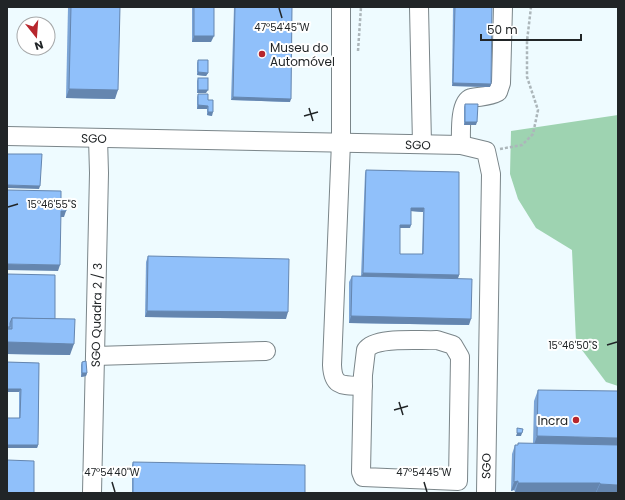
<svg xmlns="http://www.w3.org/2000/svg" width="625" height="500" font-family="Poppins,sans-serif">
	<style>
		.green { fill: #9ed3b1 }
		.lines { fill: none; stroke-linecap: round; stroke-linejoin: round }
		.minor-casing { stroke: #7a8589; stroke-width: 20 }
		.path { stroke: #acb6ba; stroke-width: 2.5; stroke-dasharray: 3 2; stroke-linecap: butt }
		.minor { stroke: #fff; stroke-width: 18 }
		.wall { fill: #7ca5d7; fill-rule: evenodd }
		.shaded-wall { fill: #6586af }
		.building { fill: #90c0fa; stroke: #6586af; fill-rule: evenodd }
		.ticks { fill: none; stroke: #212527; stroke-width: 1.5 }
		.poi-dot { fill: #b7262d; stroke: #fff; stroke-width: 1.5 }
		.labels { text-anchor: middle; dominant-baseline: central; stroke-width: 4; stroke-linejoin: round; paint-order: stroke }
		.poi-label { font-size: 12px; fill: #212527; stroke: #fff; text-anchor: start }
		.street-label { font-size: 12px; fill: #212527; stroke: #fff }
		.ticks-label { font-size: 10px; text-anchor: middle; fill: #212527; stroke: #fff; stroke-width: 4; stroke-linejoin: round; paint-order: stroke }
	</style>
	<rect width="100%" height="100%" fill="#eefbff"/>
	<path class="green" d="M618,115V386L606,382L576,342L572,250L536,228L518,199L510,174L511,131Z"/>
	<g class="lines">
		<g class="minor-casing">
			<g id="minor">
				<path d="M341,7V142L332,365C333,388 343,385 363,386"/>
				<path d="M419,7L422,144"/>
				<path id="s1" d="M7,136L461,145L486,151L491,174L486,493"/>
				<path d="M461,145C461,134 459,102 471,98C481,96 489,97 498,92L501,83L503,7"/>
				<path d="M437,340L453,345L460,357L458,481L363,477L361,472L363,375L366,350C375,336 421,341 437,340Z"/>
				<path d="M95,356L266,351"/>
				<path id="s2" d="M92,493L99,173L98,138"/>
			</g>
		</g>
		<g class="path">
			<path d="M358,51L361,7"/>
			<path d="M500,149L522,145L533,134L538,110L527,77V41L531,7"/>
		</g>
		<use href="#minor" class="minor"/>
	</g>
	<g class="wall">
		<path d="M68,7H120L115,99L66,98Z"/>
		<path d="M192,7H214L211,42H192Z"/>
		<path d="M234,7H292L290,102L231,100Z"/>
		<path d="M453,7H492L490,87L452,86Z"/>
		<path d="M198,60L208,73L206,76L197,75V63Z"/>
		<path d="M198,78L206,93H197V81Z"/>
		<path d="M198,94L208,100L212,116L207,115V109H197V97Z"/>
		<path d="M465,104L476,125H464V107Z"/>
		<path d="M366,170L459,172V275L458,278L469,325L349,323V282L352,276H361L365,173ZM411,211L423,212L422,254H400V228H410Z"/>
		<path d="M148,256L286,319L145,317L146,262Z"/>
		<path d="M7,274L55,319L70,355L7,354Z"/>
		<path d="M7,362L39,363L38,445L37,448H7V418H19V392H7Z"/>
		<path d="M82,362L87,373L86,376L81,377V365Z"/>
		<path d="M538,390L618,493H596V492H515L514,490L511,491L512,454L515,445H518V443L533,444L534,401Z"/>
		<path d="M133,462L305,493H132V465Z"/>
	</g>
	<g class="shaded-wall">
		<path d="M194,36H214L211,42H192Z"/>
		<path d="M198,72L208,73L206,76L197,75Z"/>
		<path d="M453,83L491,84L490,87L452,86Z"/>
		<path d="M69,89L118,90L115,99L66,98Z"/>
		<path d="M198,90H208L206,93H197Z"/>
		<path d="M233,97L291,99L290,102L231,100Z"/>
		<path d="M198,105L208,106L207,109H197Z"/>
		<path d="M208,112H213L212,116L207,115Z"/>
		<path d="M465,122H477L476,125H464Z"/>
		<path d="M7,185L40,186L39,189L7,188Z"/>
		<path d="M411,208H424L423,212L410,211Z"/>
		<path d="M61,211H66L64,217H59Z"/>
		<path d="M400,225H411L410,228H399Z"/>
		<path d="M7,264L60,265L58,271L7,270Z"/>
		<path d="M363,273L459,275L458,278L361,277Z"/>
		<path d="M147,311L288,312L286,319L145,317Z"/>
		<path d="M351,316L471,319L469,325L349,323Z"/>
		<path d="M7,342L74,344L70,355L7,354Z"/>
		<path d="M82,373H87L86,376L81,377Z"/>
		<path d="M7,389H21L19,392H7Z"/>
		<path d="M517,433H522L521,436H516Z"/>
		<path d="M537,436L618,438V449L533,448Z"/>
		<path d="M7,445H38L37,448H7Z"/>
		<path d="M518,481L514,490L511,491L514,482Z"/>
		<path d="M518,483H600L596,492H515Z"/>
		<path d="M600,484L618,485V493H596Z"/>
	</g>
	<g class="building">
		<path d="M71,7H120L118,90L69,89Z"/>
		<rect x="194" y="7" width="20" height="29"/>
		<path d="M235,7H292L291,99L233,97Z"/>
		<path d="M455,7H492L491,84L453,83Z"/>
		<path d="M198,60H208V73L198,72Z"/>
		<rect x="198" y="78" width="10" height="12"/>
		<path d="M198,94H208V100H213V112H208V106L198,105Z"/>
		<path d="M465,104H478L477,122H465Z"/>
		<path d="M7,154H42L40,186L7,185Z"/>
		<path d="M366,170L459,172V275L363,273ZM411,208H424L423,254H400V225H411Z"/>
		<path d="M7,190L61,191V205H66V211H61L60,265L7,264Z"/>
		<path d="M148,256L289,259L288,312L147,311Z"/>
		<path d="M7,274L55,275V319L12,318L10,323V327H7Z"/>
		<path d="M352,276L472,279L471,319L351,316Z"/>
		<path d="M12,318L75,319L74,344L7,342V329H12Z"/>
		<path d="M86,361L87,373H82V362Z"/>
		<path d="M7,362L39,363L38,445H7V418H20L21,389H7Z"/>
		<path d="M538,390L618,391V438L537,436Z"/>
		<path d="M517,428L523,429L522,433H517Z"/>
		<path d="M518,443L618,445V485L600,484V483H518V481L514,482L515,445H518Z"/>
		<path d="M7,460L34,461V493H7Z"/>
		<path d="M133,462L305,465V493H133Z"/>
	</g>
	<path class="ticks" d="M279,8L282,18M309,108L313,121M304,116L318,112M8,207L18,204M607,345L617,342M399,402L403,415M394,410L408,406M112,482L115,492M424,482L427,492"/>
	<g class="poi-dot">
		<circle cx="262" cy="54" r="4"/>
		<circle cx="576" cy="420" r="4"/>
	</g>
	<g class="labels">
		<g class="poi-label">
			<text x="270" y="47">Museu do<tspan x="270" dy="14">Automóvel</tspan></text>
			<text x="568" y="420" text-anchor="end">Incra</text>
		</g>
		<g class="street-label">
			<text stroke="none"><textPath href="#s1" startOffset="87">SGO</textPath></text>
			<text stroke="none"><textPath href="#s1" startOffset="411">SGO</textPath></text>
			<text stroke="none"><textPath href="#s2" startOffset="178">SGO Quadra 2 / 3</textPath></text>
			<text transform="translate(486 466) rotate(-89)">SGO</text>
		</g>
	</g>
	<g class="ticks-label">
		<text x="282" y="31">47°54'45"W</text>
		<text x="52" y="208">15°46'55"S</text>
		<text x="573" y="349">15°46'50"S</text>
		<text x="112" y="476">47°54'40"W</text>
		<text x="424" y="476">47°54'45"W</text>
	</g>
	<rect width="625" height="500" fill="none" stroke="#212527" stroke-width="16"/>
	<g transform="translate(36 36) rotate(163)"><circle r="19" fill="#ffffff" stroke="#a6a8a9"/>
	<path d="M0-3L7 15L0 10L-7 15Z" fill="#b7262d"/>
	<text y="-6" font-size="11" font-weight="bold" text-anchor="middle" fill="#212527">N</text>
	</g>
	<path d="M481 34v6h100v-6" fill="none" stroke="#212527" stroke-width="2"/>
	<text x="487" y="34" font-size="12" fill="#212527" stroke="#ffffff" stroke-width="3" paint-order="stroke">50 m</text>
</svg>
